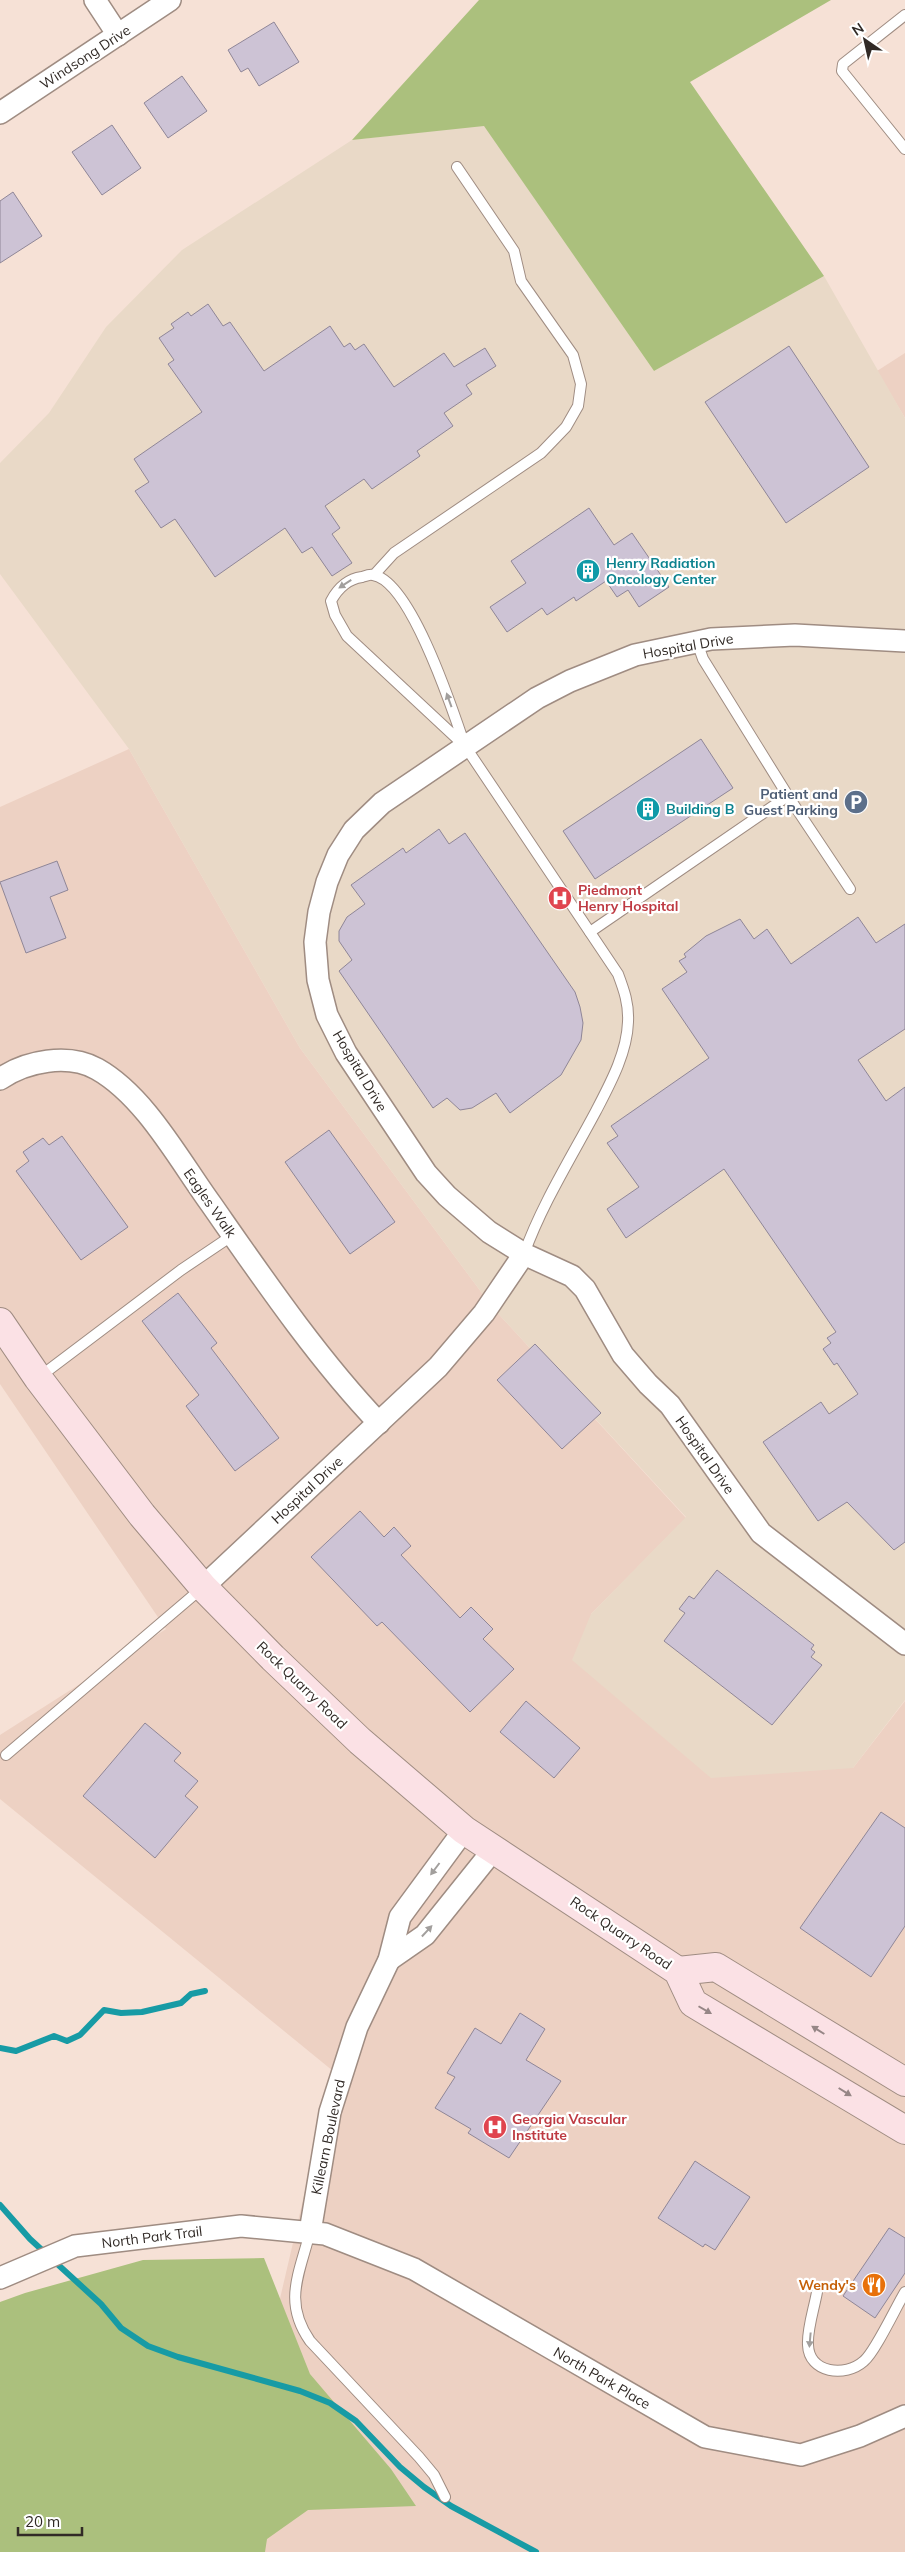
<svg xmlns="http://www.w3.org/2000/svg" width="905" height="2552" font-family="Mulish,sans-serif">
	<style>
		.built { fill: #edd1c3 }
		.medical { fill: #e9d9c7 }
		.green { fill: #abc07d }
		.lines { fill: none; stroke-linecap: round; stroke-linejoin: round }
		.stream { stroke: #179ba5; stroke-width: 6 }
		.building { fill: #cdc3d5; stroke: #8f8697 }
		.lane-casing { stroke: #9f8c82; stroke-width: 12 }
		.street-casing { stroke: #9f8c82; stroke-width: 24 }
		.secondary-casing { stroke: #9f8c82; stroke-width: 30 }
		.lane { stroke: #fff; stroke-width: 10 }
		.street { stroke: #fff; stroke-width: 21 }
		.secondary { stroke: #fbe1e5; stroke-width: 28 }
		.oneway { fill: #a29f9d }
		.oneway2 { fill: #968686 }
		.labels { text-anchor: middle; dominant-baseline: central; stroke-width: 4.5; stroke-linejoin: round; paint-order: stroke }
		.street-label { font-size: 14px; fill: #312a26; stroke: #fff }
		.culture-label { font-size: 14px; font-weight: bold; fill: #0d838f; stroke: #fff; text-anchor: start }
		.service-label { font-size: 14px; font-weight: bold; fill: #4e5e75; stroke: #fff; text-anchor: end }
		.health-label { font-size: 14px; font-weight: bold; fill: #be3a42; stroke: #fff; text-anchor: start }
		.food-label { font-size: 14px; font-weight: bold; fill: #c56008; stroke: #fff; text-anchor: end }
	</style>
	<rect width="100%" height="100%" fill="#f6e1d6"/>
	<g class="built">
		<path d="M905,353V418L877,371Z"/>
		<path d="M129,749L300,1048L493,1308L686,1518L591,1614L853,1768L905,1701V2552H205L265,2363L333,2071L0,1799V1735L166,1629L0,1384V807Z"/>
	</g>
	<path class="medical" d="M484,125L654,371L824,276L905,418V1700L853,1768L711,1778L572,1660L591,1614L686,1517L493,1308L300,1048L129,749L0,574V463L49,413L106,327L182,250L352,140Z"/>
	<g class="green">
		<path d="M479,0H831L690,82L824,276L654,371L484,126L352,140Z"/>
		<path d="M264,2258L310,2374L391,2469L416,2506L308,2510L267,2539L265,2552H0V2302L25,2293L143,2260Z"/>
	</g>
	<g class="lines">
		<g class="stream">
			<path d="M0,2048L16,2051L54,2036L67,2041L80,2035L104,2010L121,2013L142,2012L181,2003L191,1994L205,1991"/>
			<path d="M0,2205L30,2239L101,2304L121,2328L148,2346L178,2357L300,2391L330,2403L356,2421L400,2467L424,2487L451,2506L536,2552"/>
		</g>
	</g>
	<g class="building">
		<path d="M274,22L299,62L259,86L248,68L241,72L228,50Z"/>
		<path d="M182,76L207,111L168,138L144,103Z"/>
		<path d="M112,125L141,168L102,195L72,152Z"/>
		<path d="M13,192L42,236L0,263V201Z"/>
		<path d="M208,304L223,326L230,322L264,371L330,326L344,347L350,343L355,350L364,344L394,387L444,353L454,367L485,348L496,366L466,385L472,394L444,413L453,426L417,451L420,456L372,489L364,479L325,506L340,528L332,534L352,563L332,576L312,547L302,553L285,528L215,577L175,519L161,528L135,491L149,482L134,459L202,412L168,364L174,360L159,338L174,328L171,324L188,312L191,316Z"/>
		<path d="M789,346L869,467L786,523L705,402Z"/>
		<path d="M589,508L614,545L632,533L669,587L639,607L628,590L617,597L606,581L576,601L574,597L547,615L542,608L507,632L490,607L526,583L511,561Z"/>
		<path d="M701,739L733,788L595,879L563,831Z"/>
		<path d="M439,829L449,844L465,833L575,992L580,1007L583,1023L581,1040L561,1075L510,1113L496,1093L472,1108L460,1110L447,1098L433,1108L339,971L352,960L339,941V931L347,917L365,904L351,885L403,848L406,853Z"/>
		<path d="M57,861L68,890L50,897L66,938L26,953L0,882Z"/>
		<path d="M858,917L876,943L905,924V1029L858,1060L886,1101L905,1087V1542L894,1550L847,1502L818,1521L763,1442L821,1402L829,1414L858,1394L837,1363L834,1365L823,1349L831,1343L827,1338L836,1332L724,1169L626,1238L607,1209L639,1187L607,1143L618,1136L611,1126L709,1058L662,989L687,972L679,961L686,957L684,954L706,936L740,919L754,939L767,929L791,964Z"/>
		<path d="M329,1130L395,1222L350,1254L285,1162Z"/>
		<path d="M62,1136L128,1227L81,1260L16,1171L29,1161L23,1152L43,1138L49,1145Z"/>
		<path d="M178,1293L217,1343L211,1348L279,1438L235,1471L186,1406L199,1395L142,1321Z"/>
		<path d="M535,1344L601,1413L562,1449L497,1380Z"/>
		<path d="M360,1511L384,1537L394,1527L411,1546L401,1555L460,1618L471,1607L493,1629L483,1639L514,1669L470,1712L382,1622L377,1626L311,1557Z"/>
		<path d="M717,1570L814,1645L811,1649L815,1652L811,1657L822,1665L772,1725L664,1641L685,1613L679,1609L689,1596L694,1599Z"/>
		<path d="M526,1701L580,1748L554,1778L500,1732Z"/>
		<path d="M145,1723L181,1753L174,1761L198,1781L185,1796L198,1807L155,1858L83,1796Z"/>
		<path d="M881,1812L905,1828V1926L871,1977L800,1928Z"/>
		<path d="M520,2013L545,2029L526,2060L561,2081L509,2158L468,2133L471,2129L435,2108L455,2077L447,2073L475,2028L501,2044Z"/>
		<path d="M695,2161L750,2197L715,2250L705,2244L703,2247L658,2218Z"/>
		<path d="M889,2228L905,2238V2273L875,2318L843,2296Z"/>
	</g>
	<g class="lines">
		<g class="lane-casing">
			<g id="lane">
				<path d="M905,15L843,64L842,71L905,149"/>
				<path d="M374,575L394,553L541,453L566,427L578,406L581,384L573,355L521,281L514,251L457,167"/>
				<path d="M465,746C453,711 411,581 373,575C370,574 365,576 362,577C347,579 338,588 331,601L335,615L347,636L465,746L618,974C624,990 629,1004 628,1022C627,1053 610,1084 596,1111C571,1158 542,1204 524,1254"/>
				<path d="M788,796L850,889"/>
				<path d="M590,932L788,796L703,659L697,642"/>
				<path d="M38,1378L181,1270L233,1235"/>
				<path d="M6,1755L202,1588"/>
				<path d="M310,2232C299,2275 283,2302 310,2341L419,2457L434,2475L445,2497"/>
				<path d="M817,2292C814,2309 807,2329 808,2345C809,2373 845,2378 864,2361C875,2352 896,2307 905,2292"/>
			</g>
		</g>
		<g class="street-casing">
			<g id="street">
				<path d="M95,0L118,35"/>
				<path d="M0,113L170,0"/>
				<path d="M905,641L795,635L711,639L635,655L570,681L537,698L382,803L354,830L338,855L327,882L319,912L315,942L318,980L327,1015L346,1053L426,1173L447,1196L489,1232L524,1254L572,1276L585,1289L623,1355L648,1384L670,1405L761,1533L905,1644"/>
				<path d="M0,1079C26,1061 68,1053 97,1069C145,1096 179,1160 211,1204C262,1277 317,1358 379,1423"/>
				<path d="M203,1587L438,1367L484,1313L524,1254"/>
				<path d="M389,1960L425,1935L494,1849"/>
				<path d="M310,2232L330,2112L357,2027L389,1960L400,1917L464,1830"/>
				<path d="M0,2278L75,2246L241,2226L325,2234L414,2269L705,2437L801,2455L860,2436L905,2416"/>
			</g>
		</g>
		<g class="secondary-casing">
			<g id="secondary">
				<path d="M0,1322L38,1378L142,1515L203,1587L273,1658L360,1741L464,1830L678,1971L693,2003L905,2130"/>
				<path d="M678,1971L716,1967L905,2082"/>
			</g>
		</g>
		<use href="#lane" class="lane"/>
		<use href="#street" class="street"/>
		<use href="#secondary" class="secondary"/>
	</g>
	<defs><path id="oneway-solid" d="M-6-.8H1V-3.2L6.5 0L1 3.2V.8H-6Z" transform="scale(1.25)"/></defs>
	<g class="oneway">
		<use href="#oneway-solid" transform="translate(345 584) rotate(147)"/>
		<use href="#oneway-solid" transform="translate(449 700) rotate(-110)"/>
		<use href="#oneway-solid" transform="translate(435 1869) rotate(127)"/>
		<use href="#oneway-solid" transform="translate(427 1931) rotate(-47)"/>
		<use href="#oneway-solid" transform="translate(810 2340) rotate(95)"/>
	</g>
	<g class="oneway2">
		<use href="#oneway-solid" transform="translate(705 2010) rotate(30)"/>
		<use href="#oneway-solid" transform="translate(818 2030) rotate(-148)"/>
		<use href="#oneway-solid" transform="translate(845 2092) rotate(32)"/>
	</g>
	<defs>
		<g id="building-disc" transform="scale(1.25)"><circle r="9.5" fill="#0f9aa8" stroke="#fff"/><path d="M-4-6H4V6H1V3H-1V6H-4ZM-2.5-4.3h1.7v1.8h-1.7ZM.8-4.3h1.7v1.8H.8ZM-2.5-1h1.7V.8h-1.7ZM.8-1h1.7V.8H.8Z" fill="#fff"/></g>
		<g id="parking-disc" transform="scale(1.25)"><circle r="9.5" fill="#5c6f8a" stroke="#fff"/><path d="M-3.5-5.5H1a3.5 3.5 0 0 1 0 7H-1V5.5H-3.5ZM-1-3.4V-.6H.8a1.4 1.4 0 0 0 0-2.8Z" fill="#fff"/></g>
		<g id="hospital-disc" transform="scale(1.25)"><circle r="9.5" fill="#e0444e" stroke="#fff"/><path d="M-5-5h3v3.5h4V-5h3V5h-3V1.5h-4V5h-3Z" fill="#fff"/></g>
		<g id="restaurant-disc" transform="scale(1.25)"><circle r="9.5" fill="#e8710a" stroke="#fff"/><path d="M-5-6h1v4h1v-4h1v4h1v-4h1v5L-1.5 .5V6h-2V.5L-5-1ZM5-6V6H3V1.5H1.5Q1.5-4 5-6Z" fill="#fff"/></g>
	</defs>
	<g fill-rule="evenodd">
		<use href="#building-disc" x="588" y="571"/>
		<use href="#parking-disc" x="856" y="802"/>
		<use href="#building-disc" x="648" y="809"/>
		<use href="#hospital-disc" x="560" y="898"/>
		<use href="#hospital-disc" x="495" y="2127"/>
		<use href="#restaurant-disc" x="874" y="2285"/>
	</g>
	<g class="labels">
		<g class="street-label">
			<text transform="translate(85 57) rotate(-33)">Windsong Drive</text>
			<text transform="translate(688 646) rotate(-10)">Hospital Drive</text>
			<text transform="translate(360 1071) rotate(59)">Hospital Drive</text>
			<text transform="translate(210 1203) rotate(55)">Eagles Walk</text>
			<text transform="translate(705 1455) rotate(55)">Hospital Drive</text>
			<text transform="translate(307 1490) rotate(-43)">Hospital Drive</text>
			<text transform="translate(302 1685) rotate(44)">Rock Quarry Road</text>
			<text transform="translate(621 1933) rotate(34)">Rock Quarry Road</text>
			<text transform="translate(328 2137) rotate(-78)">Killearn Boulevard</text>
			<text transform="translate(152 2237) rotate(-7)">North Park Trail</text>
			<text transform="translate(602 2378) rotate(30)">North Park Place</text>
		</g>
		<g class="culture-label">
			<text x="606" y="563">Henry Radiation<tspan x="606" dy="16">Oncology Center</tspan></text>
			<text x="666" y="809">Building B</text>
		</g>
		<g class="service-label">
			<text x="838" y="794">Patient and<tspan x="838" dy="16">Guest Parking</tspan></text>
		</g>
		<g class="health-label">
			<text x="578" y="890">Piedmont<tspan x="578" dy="16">Henry Hospital</tspan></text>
			<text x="512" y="2119">Georgia Vascular<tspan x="512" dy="16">Institute</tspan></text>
		</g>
		<g class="food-label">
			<text x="856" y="2285">Wendy's</text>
		</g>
	</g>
	<g transform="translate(865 40) rotate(326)" stroke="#ffffff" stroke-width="4" paint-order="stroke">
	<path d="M0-4L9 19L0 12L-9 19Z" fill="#312a26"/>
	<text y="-8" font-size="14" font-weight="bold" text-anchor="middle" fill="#312a26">N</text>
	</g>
	<path d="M18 2527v8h64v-8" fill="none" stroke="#312a26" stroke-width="2.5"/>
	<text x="25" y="2527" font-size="15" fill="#312a26" stroke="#ffffff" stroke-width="4" paint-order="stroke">20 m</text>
</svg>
